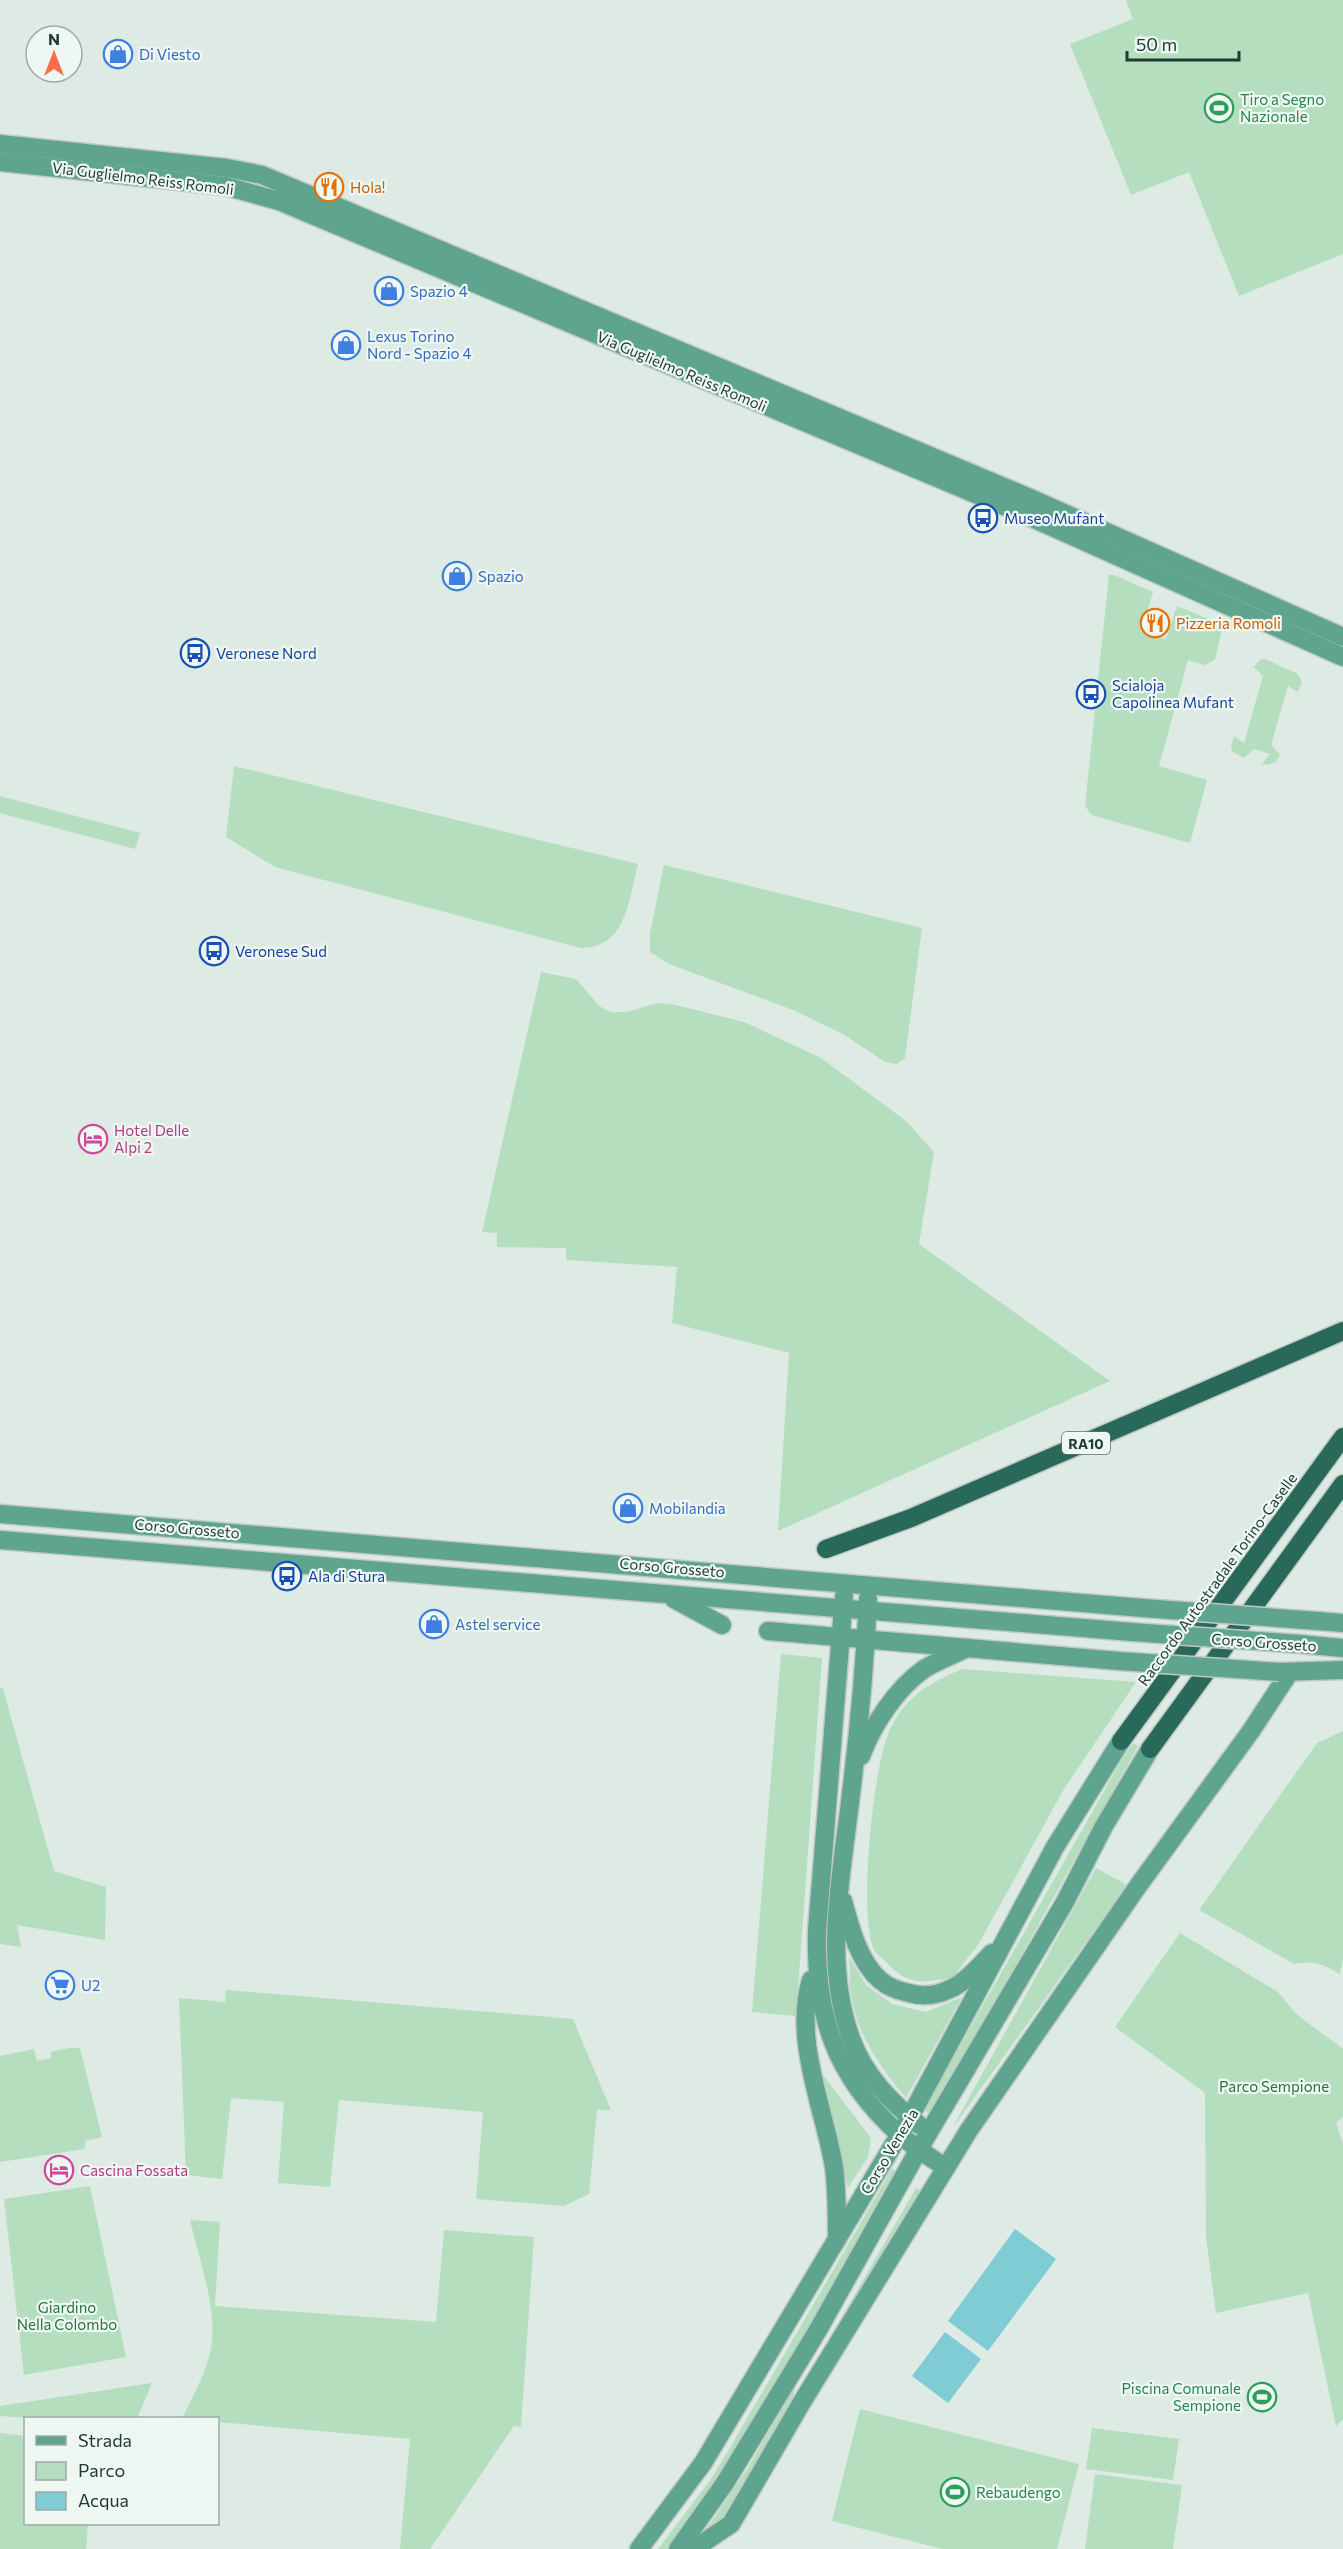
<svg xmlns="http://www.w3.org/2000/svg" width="1343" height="2549" font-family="Commissioner,sans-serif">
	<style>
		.green { fill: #b4debd }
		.water { fill: #80ccd5 }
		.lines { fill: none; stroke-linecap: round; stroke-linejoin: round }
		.major-casing { stroke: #c0c8c6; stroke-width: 21 }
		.highway-casing { stroke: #c0c8c6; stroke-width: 21 }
		.major { stroke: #5ea48f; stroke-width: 18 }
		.highway { stroke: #286959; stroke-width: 18 }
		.major-bridge-casing { stroke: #c0c8c6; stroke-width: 21; stroke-linecap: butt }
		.major-bridge { stroke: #5ea48f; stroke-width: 18 }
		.labels { text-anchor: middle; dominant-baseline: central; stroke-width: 4.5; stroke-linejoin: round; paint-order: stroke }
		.shield { fill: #eef7f2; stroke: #5c736c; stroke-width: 1.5 }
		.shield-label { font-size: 14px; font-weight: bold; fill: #1e3b32 }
		.shop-label { font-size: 15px; fill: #366cbe; stroke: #eef7f2; text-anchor: start }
		.leisure-label { font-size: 15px; fill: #27864d; stroke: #eef7f2; text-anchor: start }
		.street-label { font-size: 15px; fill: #1e3b32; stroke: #eef7f2 }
		.food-label { font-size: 15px; fill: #c56008; stroke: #eef7f2; text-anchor: start }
		.transit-label { font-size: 15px; fill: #164399; stroke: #eef7f2; text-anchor: start }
		.hotel-label { font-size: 15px; fill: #b23c85; stroke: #eef7f2; text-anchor: start }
		.park-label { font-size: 15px; fill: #257440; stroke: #eef7f2 }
	</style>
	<rect width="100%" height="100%" fill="#ddebe4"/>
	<g class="green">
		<path d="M1126,0H1343V254L1239,296L1189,172L1131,195L1070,44L1133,19Z"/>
		<path d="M1109,575H1114L1153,592L1141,632L1166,639L1177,606L1223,625L1215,660L1204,665L1188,660L1159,766L1207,780L1190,843L1092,815L1085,806Z"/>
		<path d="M1261,659H1265L1298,674L1302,683L1298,692L1288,686L1271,745L1280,754L1276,762L1267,765L1262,764L1270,754L1254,749L1244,758L1233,752L1231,747L1234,736L1244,743L1263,676L1254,667Z"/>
		<path d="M234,766L638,864C629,898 627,948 581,948L275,867L226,837Z"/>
		<path d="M0,796L140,833L135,849L0,813Z"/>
		<path d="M664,865L922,928L905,1058L897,1064L885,1062L843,1034L793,1010L669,964L650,952V933Z"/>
		<path d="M541,972L576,979L599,1006L611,1012H627L657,1003L672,1004L744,1022L821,1058L906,1121L934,1152L919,1244L1110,1381L778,1531L789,1353L672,1323L677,1267L566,1260V1248L497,1247V1233L482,1232Z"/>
		<path d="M781,1654L822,1658L796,2016L752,2012Z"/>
		<path d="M962,1669L1136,1682L1064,1789L978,1945L952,1978C923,1982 909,1987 887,1963C883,1959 877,1954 874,1950C858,1914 873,1775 887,1737C890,1727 898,1714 905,1706C920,1688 941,1678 962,1669Z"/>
		<path d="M0,1688L3,1689L54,1871L106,1887L105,1940L17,1925L21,1947L0,1944Z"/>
		<path d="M1343,1731V1958L1340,1974C1323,1964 1313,1960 1294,1964L1199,1910L1317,1743Z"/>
		<path d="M1133,1743L1138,1746L935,2110L931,2113L926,2112V2106L1121,1761Z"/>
		<path d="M1096,1868L1127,1885L954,2126V2125Z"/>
		<path d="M1180,1933L1278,1992L1296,2014L1343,2049V2117L1336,2123L1343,2144V2419L1336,2426L1308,2293L1216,2313L1206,2237L1205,2093L1115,2027Z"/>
		<path d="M849,1957L866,1985L892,2004L926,2012L962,1997L906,2098C883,2071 857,2035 852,1999C849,1986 850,1971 849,1957Z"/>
		<path d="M226,1990L573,2019L611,2110H597L589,2194L564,2206L476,2199L483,2112L339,2100L330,2187L278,2183L284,2102L231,2098L222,2179L186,2175L179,1998L225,2002Z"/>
		<path d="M69,2048H80L102,2137L85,2141V2149L0,2162V2056L34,2049L37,2061L51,2058V2052Z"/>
		<path d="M823,2075L871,2138L868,2157L848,2188Z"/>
		<path d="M892,2169L897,2173C824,2299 756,2432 668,2549H658L711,2479L728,2451Z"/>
		<path d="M90,2186L126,2357L24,2375L4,2199Z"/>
		<path d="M916,2188L923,2191L816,2362Z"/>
		<path d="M190,2220L220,2222L215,2306L436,2322L444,2230L534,2237L521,2427L514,2426L430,2549H400L410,2439L218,2422V2418L183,2417C192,2398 203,2378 209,2357C221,2317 199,2260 190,2220Z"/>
		<path d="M152,2383L137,2418H29L0,2416V2406Z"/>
		<path d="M795,2386L792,2407L724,2519L705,2531L746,2471Z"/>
		<path d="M860,2409L1079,2464L1057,2549H943L832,2521Z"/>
		<path d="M1092,2428L1179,2439L1173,2480L1086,2469Z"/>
		<path d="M0,2433L25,2436L26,2524H88L86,2549H0Z"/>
		<path d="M1095,2474L1182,2485L1173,2549H1085Z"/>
	</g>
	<g class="water">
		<path d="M1015,2229L1056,2259L988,2351L948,2321Z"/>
		<path d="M945,2332L981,2359L948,2403L912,2376Z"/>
	</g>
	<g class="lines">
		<g class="major-casing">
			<g id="major">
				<path d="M0,144L227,168L262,175L1030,498L1343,637"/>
				<path d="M0,162L225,186L279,201L1023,514L1343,657"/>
				<path d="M0,1514L1143,1608"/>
				<path d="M0,1540L1132,1632"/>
				<path d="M844,1596L817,1931C815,2015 835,2076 898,2133C912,2146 930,2157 946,2168"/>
				<path d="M674,1599L722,1625"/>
				<path d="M868,1599C865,1664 859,1729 851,1794C842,1874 822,1963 852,2041C865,2076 891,2102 919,2125"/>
				<path d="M1318,1621L1343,1623"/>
				<path d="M768,1631L1119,1661"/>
				<path d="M1300,1644L1343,1648"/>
				<path d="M1279,1672L1343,1670"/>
				<path d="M861,1756C873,1724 896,1689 924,1669C937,1661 953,1655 967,1648"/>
				<path d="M843,1901C850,1927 859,1962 880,1980C888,1987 899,1991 909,1993C923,1997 938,1995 950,1989C966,1982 980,1965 992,1953"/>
				<path d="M811,1980C793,2039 824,2108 834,2167C837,2190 837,2213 837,2237"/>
				<path d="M639,2549L703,2463L910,2117L1055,1847L1121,1741"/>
				<path d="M678,2549L725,2483L818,2330L919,2149L1065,1902L1104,1826L1150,1749"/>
				<path d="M694,2549L731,2524L802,2402L969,2130L1138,1886L1251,1731L1289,1673"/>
			</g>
		</g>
		<g class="highway-casing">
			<g id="highway">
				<path d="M826,1549L911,1518L1343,1331"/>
				<path d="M1121,1741L1343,1437"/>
				<path d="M1150,1749L1343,1484"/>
			</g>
		</g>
		<use href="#major" class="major"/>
		<use href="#highway" class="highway"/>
		<g class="major-bridge-casing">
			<g id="major-bridge">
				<path d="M1143,1608L1318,1621"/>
				<path d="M1132,1632L1300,1644"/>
				<path d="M1119,1661L1279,1672"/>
			</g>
		</g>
		<use href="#major-bridge" class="major-bridge"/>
	</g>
	<defs>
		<g id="shop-ring" transform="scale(1.5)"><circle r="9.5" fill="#eef7f2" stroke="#3f7fe0" stroke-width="1.5"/><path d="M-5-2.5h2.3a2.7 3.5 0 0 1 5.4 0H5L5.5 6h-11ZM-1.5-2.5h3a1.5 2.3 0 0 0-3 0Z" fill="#3f7fe0"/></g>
		<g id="stadium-ring" transform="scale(1.5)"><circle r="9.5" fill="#eef7f2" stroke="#2e9e5b" stroke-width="1.5"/><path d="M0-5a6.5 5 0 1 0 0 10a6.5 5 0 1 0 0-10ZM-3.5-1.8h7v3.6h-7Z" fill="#2e9e5b"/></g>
		<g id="restaurant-ring" transform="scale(1.5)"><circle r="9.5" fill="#eef7f2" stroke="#e8710a" stroke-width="1.5"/><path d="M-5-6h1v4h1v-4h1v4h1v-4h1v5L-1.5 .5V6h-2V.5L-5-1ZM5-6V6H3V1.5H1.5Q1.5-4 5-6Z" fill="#e8710a"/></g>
		<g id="bus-ring" transform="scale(1.5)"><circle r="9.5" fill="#eef7f2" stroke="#1a4fb4" stroke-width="1.5"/><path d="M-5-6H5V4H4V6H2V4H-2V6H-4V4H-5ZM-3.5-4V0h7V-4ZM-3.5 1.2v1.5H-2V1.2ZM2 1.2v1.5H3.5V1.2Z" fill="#1a4fb4"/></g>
		<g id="hotel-ring" transform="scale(1.5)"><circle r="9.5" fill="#eef7f2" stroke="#d1479c" stroke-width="1.5"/><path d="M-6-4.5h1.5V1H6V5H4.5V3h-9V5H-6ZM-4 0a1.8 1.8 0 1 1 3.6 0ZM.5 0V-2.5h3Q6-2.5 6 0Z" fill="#d1479c"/></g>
		<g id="supermarket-ring" transform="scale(1.5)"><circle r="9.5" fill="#eef7f2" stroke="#3f7fe0" stroke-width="1.5"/><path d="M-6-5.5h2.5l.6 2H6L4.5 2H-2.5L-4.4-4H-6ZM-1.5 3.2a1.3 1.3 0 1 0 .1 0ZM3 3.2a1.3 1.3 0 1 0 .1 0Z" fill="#3f7fe0"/></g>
	</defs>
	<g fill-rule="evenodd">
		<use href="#shop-ring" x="118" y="54"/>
		<use href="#stadium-ring" x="1219" y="108"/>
		<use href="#restaurant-ring" x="329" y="187"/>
		<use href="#shop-ring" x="389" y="291"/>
		<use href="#shop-ring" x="346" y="345"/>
		<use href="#bus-ring" x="983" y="518"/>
		<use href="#shop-ring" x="457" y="576"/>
		<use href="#restaurant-ring" x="1155" y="623"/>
		<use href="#bus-ring" x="195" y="653"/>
		<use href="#bus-ring" x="1091" y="694"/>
		<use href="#bus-ring" x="214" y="951"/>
		<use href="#hotel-ring" x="93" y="1139"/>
		<use href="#shop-ring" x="628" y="1508"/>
		<use href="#bus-ring" x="287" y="1576"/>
		<use href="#shop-ring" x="434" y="1624"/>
		<use href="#supermarket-ring" x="60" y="1985"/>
		<use href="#hotel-ring" x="59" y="2170"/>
		<use href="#stadium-ring" x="1262" y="2397"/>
		<use href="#stadium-ring" x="955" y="2492"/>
	</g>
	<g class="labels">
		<rect class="shield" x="1062" y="1432" width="48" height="22" rx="4.5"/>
		<g class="shield-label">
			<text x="1086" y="1443">RA10</text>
		</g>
		<g class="shop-label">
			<text x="139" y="54">Di Viesto</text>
			<text x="410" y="291">Spazio 4</text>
			<text x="367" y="336">Lexus Torino<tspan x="367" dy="17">Nord - Spazio 4</tspan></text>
			<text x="478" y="576">Spazio</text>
			<text x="649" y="1508">Mobilandia</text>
			<text x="455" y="1624">Astel service</text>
			<text x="81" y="1985">U2</text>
		</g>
		<g class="leisure-label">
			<text x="1240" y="99">Tiro a Segno<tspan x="1240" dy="17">Nazionale</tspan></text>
			<text x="1241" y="2388" text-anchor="end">Piscina Comunale<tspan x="1241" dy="17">Sempione</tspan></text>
			<text x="976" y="2492">Rebaudengo</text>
		</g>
		<g class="street-label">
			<text transform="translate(143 178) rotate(7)">Via Guglielmo Reiss Romoli</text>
			<text transform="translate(682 371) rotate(23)">Via Guglielmo Reiss Romoli</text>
			<text transform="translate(187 1528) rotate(5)">Corso Grosseto</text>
			<text transform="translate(672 1567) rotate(5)">Corso Grosseto</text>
			<text transform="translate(1217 1579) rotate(-54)">Raccordo Autostradale Torino-Caselle</text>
			<text transform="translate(1264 1642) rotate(4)">Corso Grosseto</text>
			<text transform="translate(889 2151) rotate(-59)">Corso Venezia</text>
		</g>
		<g class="food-label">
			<text x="350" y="187">Hola!</text>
			<text x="1176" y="623">Pizzeria Romoli</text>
		</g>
		<g class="transit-label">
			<text x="1004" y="518">Museo Mufant</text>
			<text x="216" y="653">Veronese Nord</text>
			<text x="1112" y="685">Scialoja<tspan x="1112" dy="17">Capolinea Mufant</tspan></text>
			<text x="235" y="951">Veronese Sud</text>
			<text x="308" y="1576">Ala di Stura</text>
		</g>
		<g class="hotel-label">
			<text x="114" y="1130">Hotel Delle<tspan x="114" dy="17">Alpi 2</tspan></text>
			<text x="80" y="2170">Cascina Fossata</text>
		</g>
		<g class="park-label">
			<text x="1274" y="2086">Parco Sempione</text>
			<text x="67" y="2307">Giardino<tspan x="67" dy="17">Nella Colombo</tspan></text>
		</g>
	</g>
	<rect x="24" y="2417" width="195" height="108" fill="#eef7f2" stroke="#9baca5" stroke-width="1.5"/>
	<rect x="36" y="2436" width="30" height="9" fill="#5ea48f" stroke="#9baca5" stroke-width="1.5"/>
	<text x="78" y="2447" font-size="18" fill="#1e3b32">Strada</text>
	<rect x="36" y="2462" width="30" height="18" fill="#b4debd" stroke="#9baca5" stroke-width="1.5"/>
	<text x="78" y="2477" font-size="18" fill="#1e3b32">Parco</text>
	<rect x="36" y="2492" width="30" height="18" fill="#80ccd5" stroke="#9baca5" stroke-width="1.5"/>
	<text x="78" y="2507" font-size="18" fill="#1e3b32">Acqua</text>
	<g transform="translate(54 54)"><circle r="28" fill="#eef7f2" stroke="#9baca5" stroke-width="1.5"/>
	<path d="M0-4.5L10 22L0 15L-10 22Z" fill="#fd6d49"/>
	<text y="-9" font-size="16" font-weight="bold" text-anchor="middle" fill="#1e3b32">N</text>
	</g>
	<path d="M1127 51v9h112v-9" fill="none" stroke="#1e3b32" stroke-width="3"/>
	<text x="1136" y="51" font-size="18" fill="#1e3b32" stroke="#eef7f2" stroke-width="4.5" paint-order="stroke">50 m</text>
</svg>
